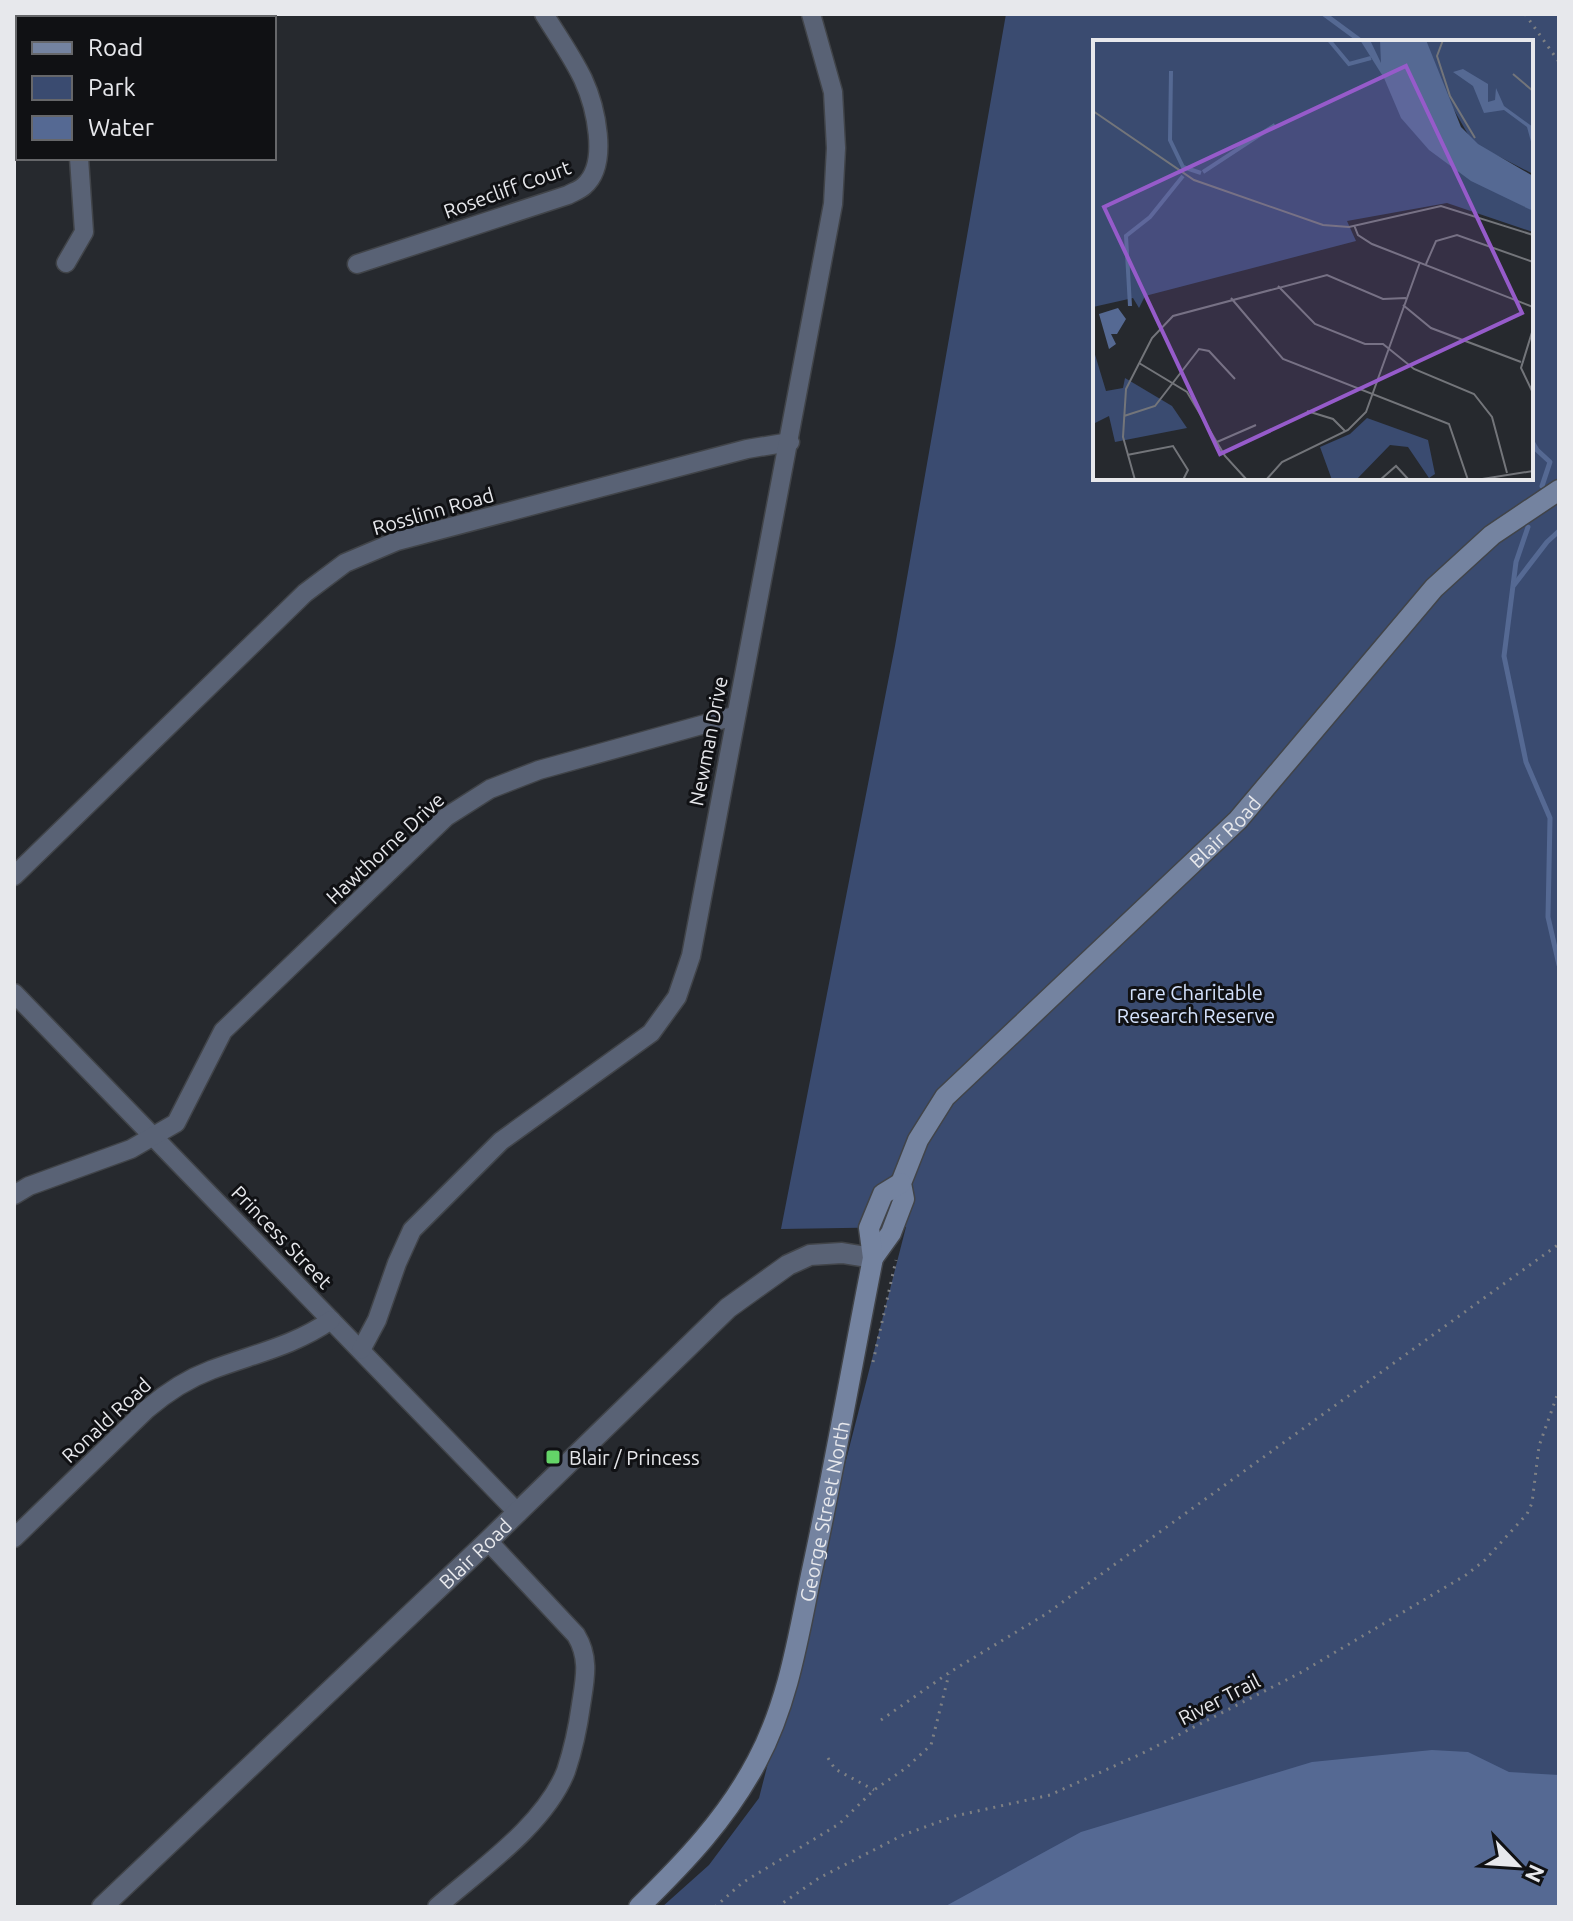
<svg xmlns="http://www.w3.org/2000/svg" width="1573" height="1921" font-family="Ubuntu,sans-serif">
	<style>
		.green { fill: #3a4b70; fill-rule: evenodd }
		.water { fill: #556993 }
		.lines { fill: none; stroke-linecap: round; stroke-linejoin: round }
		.stream { stroke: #556993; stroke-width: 5 }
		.minor-casing { stroke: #414449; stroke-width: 21 }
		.tertiary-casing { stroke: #414449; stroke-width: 23 }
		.secondary-casing { stroke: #414449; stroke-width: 23 }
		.path { stroke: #7e8084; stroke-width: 3; stroke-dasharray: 2 6; stroke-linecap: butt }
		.minor { stroke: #596275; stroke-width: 18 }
		.tertiary { stroke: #596275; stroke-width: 20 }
		.secondary { stroke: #7483a0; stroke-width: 20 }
		.poi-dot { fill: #64d468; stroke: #101114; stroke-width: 3 }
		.labels { text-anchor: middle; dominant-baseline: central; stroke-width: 6; stroke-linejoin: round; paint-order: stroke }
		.street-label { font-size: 20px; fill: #e7e8ec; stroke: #101114 }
		.park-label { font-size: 20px; fill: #d5e3fe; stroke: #101114 }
		.poi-label { font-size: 20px; fill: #e7e8ec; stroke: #101114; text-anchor: start }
		.inset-river { fill: none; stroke: #556993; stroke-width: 4 }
		.inset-road { fill: none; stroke: #73757a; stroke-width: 2 }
		.view { fill: #965bca; fill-opacity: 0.15; stroke: #965bca; stroke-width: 4 }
		.inset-edge { fill: none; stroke: #e7e8ec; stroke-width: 4 }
	</style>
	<rect width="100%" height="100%" fill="#26292e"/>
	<path class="green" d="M1006,14H1559V1844L945,1907H662L709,1865L759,1798L906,1227L781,1229L895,646ZM1095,42H1531V478H1095Z"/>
	<path class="water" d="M1432,1750L1468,1752L1509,1772L1559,1775V1907H944L1081,1832L1312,1762Z"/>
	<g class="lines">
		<g class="stream">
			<path d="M1324,14L1362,42"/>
			<path d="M1531,440L1537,450L1550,462L1542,486"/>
			<path d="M1528,527L1516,562L1504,656L1526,762L1550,818L1548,917L1559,965"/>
			<path d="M1514,585L1547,542L1559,531"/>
		</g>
		<g class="minor-casing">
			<g id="minor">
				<path d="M73,18L136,14"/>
				<path d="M14,23H18"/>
				<path d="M66,263L84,232L79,158"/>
				<path d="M357,264L568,195C573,192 580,190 584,186C610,164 595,105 583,79C572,56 557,35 544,14"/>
				<path d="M14,876L305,593L345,563L397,541L747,449L790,442"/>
				<path d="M14,993L518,1513"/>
				<path d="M14,1195L29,1186L131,1149L176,1123L223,1031L446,817L490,789L539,770L734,716"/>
				<path d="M361,1350L377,1320L397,1263L412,1230L501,1141L651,1033L677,997L691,956L833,204L836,148L833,92L811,14"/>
				<path d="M14,1538L147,1409C166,1393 187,1379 211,1370C253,1354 294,1346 331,1320"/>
				<path d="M437,1907C479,1870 545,1825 566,1771C573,1750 578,1727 581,1705C585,1679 590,1658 576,1635L488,1541"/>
			</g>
		</g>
		<g class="tertiary-casing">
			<g id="tertiary">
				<path id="s1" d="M102,1907L488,1541L728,1308L788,1265L810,1255L842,1253L873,1258"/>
			</g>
		</g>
		<g class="secondary-casing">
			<g id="secondary">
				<path id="s2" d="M873,1258L891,1233L904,1199L901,1183L918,1140L945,1097L1238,820L1434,588L1492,535L1559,490"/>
				<path id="s3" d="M639,1907C685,1862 727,1818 757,1761C788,1703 798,1638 811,1575C834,1470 852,1364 873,1258L869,1228L883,1194L901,1183"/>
			</g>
		</g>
		<g class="path">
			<path d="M1525,14L1559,62"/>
			<path d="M873,1362L896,1260"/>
			<path d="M881,1720L950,1672L1046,1614L1559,1244"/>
			<path d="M828,1758L835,1769L874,1790"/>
			<path d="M715,1907L742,1883L839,1824L874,1790L906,1768L931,1745L949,1674"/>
			<path d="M777,1907L819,1878L903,1835L955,1816L1050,1795L1141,1754L1300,1673L1466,1575L1485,1560L1527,1514L1532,1503L1539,1446L1559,1390"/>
		</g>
		<use href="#minor" class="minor"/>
		<use href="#tertiary" class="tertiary"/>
		<use href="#secondary" class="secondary"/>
	</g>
	<rect class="poi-dot" x="545" y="1449" width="16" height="16" rx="4"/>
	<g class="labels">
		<g class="street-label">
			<text transform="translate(507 189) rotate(-20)">Rosecliff Court</text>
			<text transform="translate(433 511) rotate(-16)">Rosslinn Road</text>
			<text transform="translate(708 741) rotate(-79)">Newman Drive</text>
			<text stroke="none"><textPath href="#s2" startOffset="566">Blair Road</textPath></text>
			<text transform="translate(385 848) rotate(-43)">Hawthorne Drive</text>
			<text transform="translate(282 1237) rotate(46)">Princess Street</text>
			<text transform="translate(106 1420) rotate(-43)">Ronald Road</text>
			<text stroke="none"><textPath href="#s3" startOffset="448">George Street North</textPath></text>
			<text stroke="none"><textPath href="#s1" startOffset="514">Blair Road</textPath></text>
			<text transform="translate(1219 1699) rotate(-27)">River Trail</text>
		</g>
		<g class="park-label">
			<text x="1196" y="992">rare Charitable<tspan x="1196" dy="23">Research Reserve</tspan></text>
		</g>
		<g class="poi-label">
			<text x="569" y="1457">Blair / Princess</text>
		</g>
	</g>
	<g transform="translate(1093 40)">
		<rect width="440" height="440" fill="#26292e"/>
		<path d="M0,0H293L359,127L440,171V192L354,163L254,181L263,201L52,256L46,268L40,258L0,267ZM329,0H440V134L380,103L334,23ZM0,308L13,351L30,348L32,338L79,366L94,388L22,402L16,376L0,384ZM274,378L335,400L342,434L336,438L315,407L297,405L263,440H239L227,407L257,394Z" fill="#3a4b70"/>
		<path d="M267,0H277L288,23L287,0H333L368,87L385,104L440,136V171L378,141L336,110L308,78L291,38ZM370,29L395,44V62L402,60L403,48L411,66L440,87V109L434,87L411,70L391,73L380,46L360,32ZM25,268L33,279L24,294H18L23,304L16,309L6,274Z" fill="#556993"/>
		<path class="inset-river" d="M236,0L256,24L278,18M78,31L77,100L90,127L108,133M110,132L182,85M37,266L33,196L57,177L90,136"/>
		<path class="inset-road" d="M350,0L344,16L357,56L382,98M420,34L440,51M0,71L101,140L230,185L256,187L348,166L440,195M261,185L265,195L279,204L440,267M333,224L343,201L364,195L440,222M185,246L222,284L272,304H290L321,329L381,354L399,377L414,433M138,258L190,319L356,384L375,440M310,265L338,288L428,322M440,289L428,328L440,353M46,323L94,352L132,416L154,440M214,371L240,379L252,391M31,376L62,366L106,309L116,311L142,339M124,402L163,385M34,415L80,406L95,430L90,440M42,440L30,397L33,349L59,298L80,276L234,235L290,259L313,258M173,440L189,422L255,390L273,372L327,222M287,440L303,426L316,440M383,440L440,431"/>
		<path class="view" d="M313,26L429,273L127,414L11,167Z"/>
		<rect width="440" height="440" class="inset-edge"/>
	</g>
	<rect width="1573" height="1921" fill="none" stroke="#e7e8ec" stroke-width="32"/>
	<rect x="16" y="16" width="260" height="144" fill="#101114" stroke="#66676a" stroke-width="2"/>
	<rect x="32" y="42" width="40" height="12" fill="#7483a0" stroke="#66676a" stroke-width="2"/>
	<text x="88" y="56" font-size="24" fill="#e7e8ec">Road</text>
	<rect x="32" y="76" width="40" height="24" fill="#3a4b70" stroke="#66676a" stroke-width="2"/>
	<text x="88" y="96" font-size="24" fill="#e7e8ec">Park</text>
	<rect x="32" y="116" width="40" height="24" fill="#556993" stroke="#66676a" stroke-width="2"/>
	<text x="88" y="136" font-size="24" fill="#e7e8ec">Water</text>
	<g transform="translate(1517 1865) rotate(115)" stroke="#101114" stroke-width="6" paint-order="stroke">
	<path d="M0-6L14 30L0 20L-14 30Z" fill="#e7e8ec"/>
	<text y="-12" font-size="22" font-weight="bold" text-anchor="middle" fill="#e7e8ec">N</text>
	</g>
</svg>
